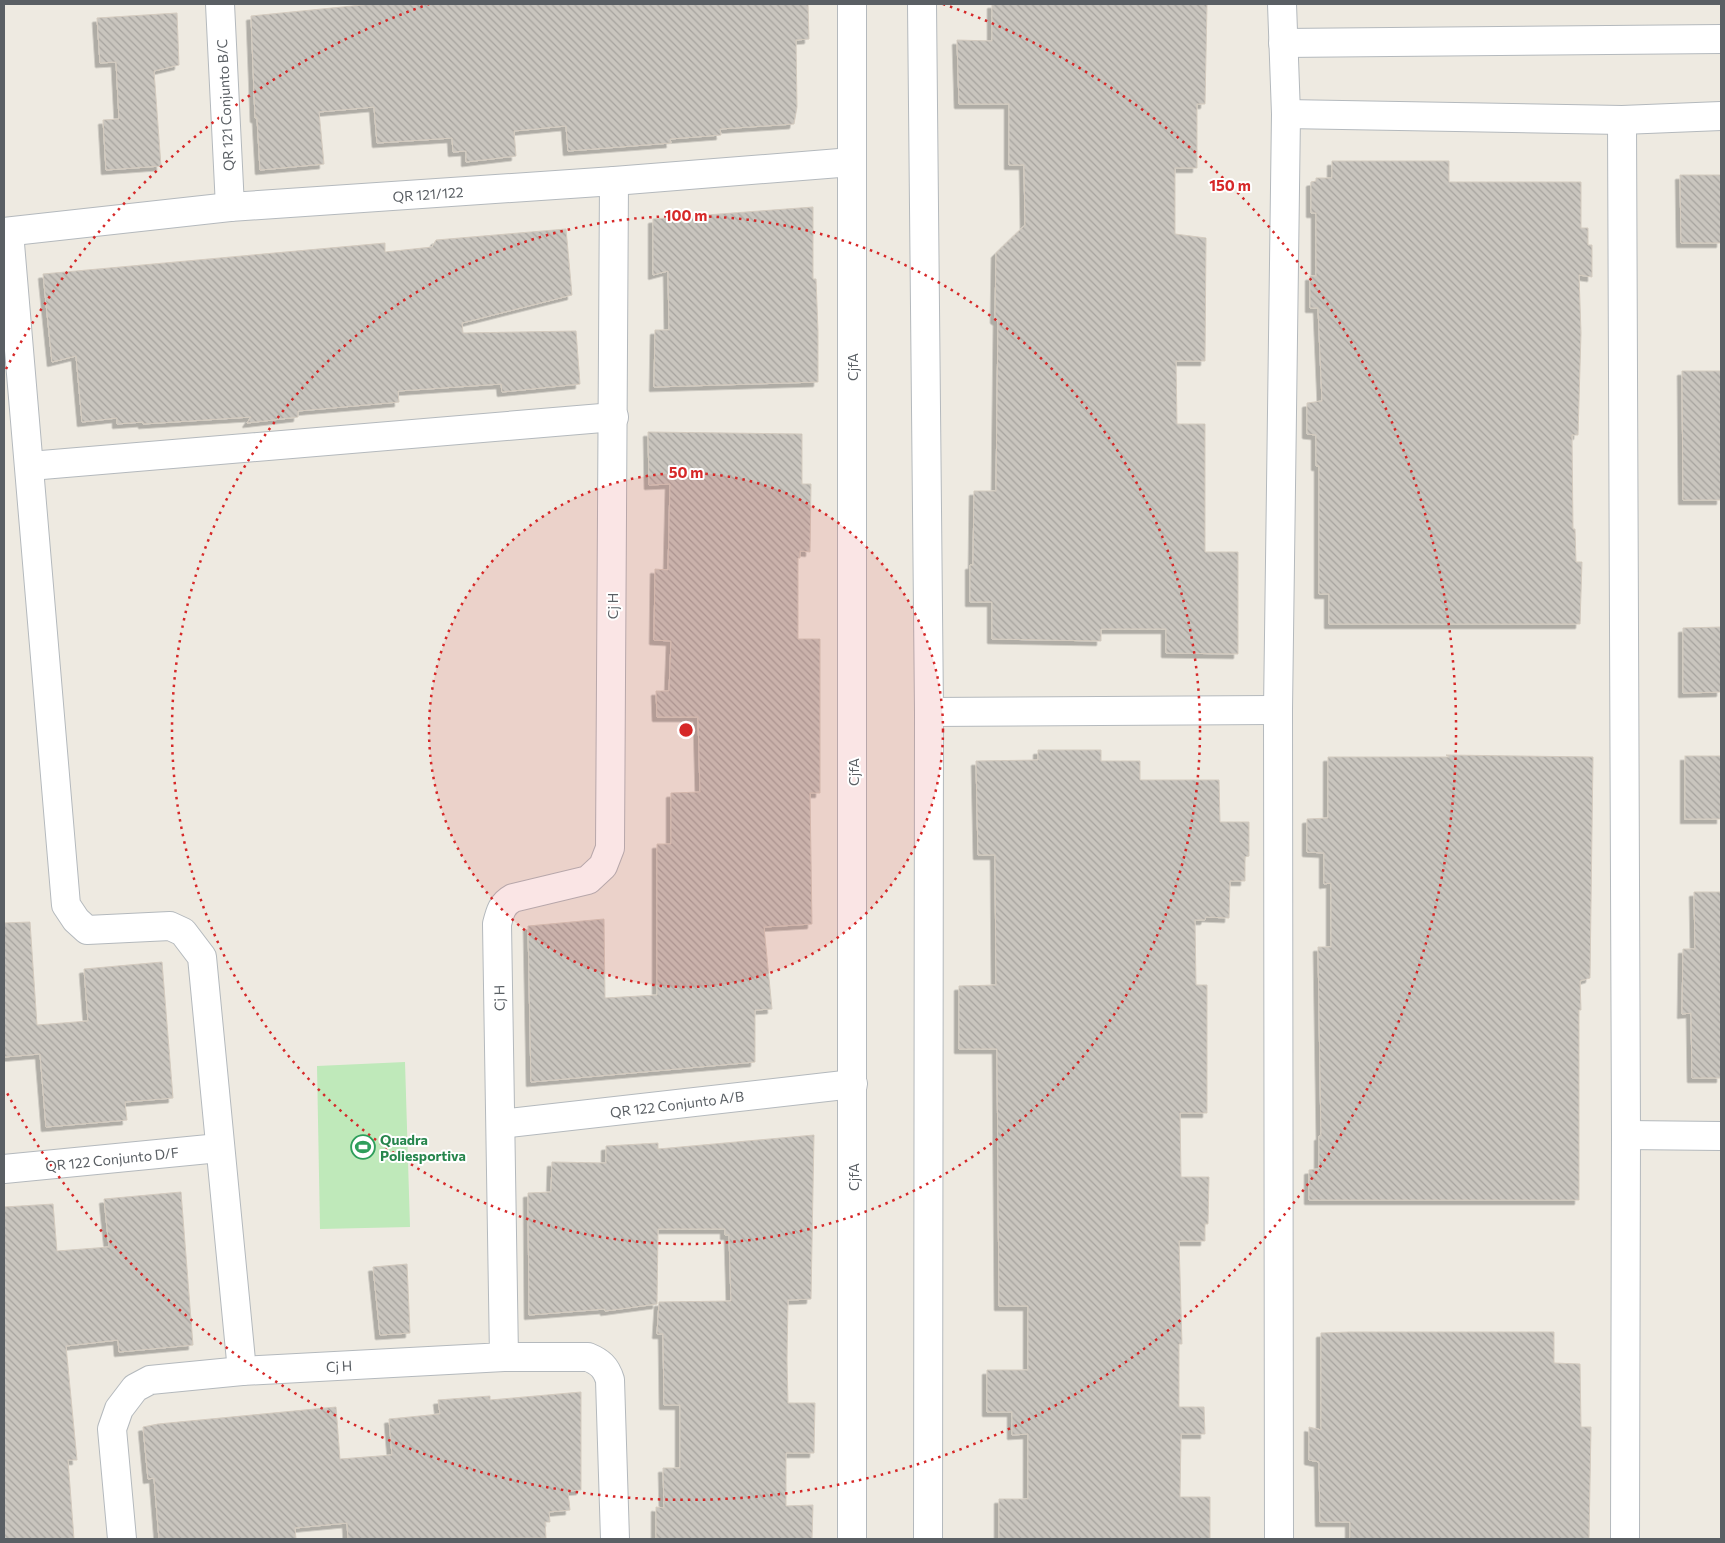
<svg xmlns="http://www.w3.org/2000/svg" width="1725" height="1543" font-family="Commissioner,sans-serif">
	<style>
		.pitch { fill: #bfe9ba }
		.building { fill: url(#building-back-hatch); stroke: #d4cbbf; filter: url(#shadow) }
		.lines { fill: none; stroke-linecap: round; stroke-linejoin: round }
		.minor-casing { stroke: #b4b9bd; stroke-width: 30 }
		.minor { stroke: #fff; stroke-width: 28 }
		.ring { fill: none; stroke: #d62828; stroke-width: 2.5; stroke-dasharray: 2.5 5 }
		.labels { text-anchor: middle; dominant-baseline: central; stroke-width: 4; stroke-linejoin: round; paint-order: stroke }
		.street-label { font-size: 14px; fill: #5a5f64; stroke: #fff }
		.leisure-label { font-size: 14px; font-weight: bold; fill: #27864d; stroke: #fff; text-anchor: start }
		.centre { fill: #d62828; stroke: #fff; stroke-width: 2.5 }
		.ring-label { font-size: 15px; text-anchor: middle; font-weight: bold; fill: #d62828; stroke: #fff; stroke-width: 4; stroke-linejoin: round; paint-order: stroke }
	</style>
	<defs>
		<pattern id="building-back-hatch" width="6" height="6" patternUnits="userSpaceOnUse" patternTransform="scale(1.25)"><rect width="6" height="6" fill="#c9c5be"/><path d="M-1 5l2 2M0 0l6 6M5-1l2 2" fill="none" stroke="#a6a39e"/></pattern>
		<filter id="shadow"><feDropShadow dx="-4.5" dy="4.5" stdDeviation="0" flood-color="#0004"/></filter>
	</defs>
	<rect width="100%" height="100%" fill="#eeeae1"/>
	<path class="pitch" d="M405,1062L410,1227L320,1229L317,1066Z"/>
	<g class="building">
		<path d="M372,4H808L809,39L796,40L797,107L794,124L720,129L721,135L670,139L671,143L568,151L566,126L514,131L516,156L466,162V151L453,152L452,138L377,143L374,107L319,112L324,164L260,170L257,118H255L251,16Z"/>
		<path d="M992,4H1207L1205,104H1197V168H1175V234L1206,238L1205,361H1176L1177,424H1205V552H1238V654L1166,653V629H1101V641L992,639V602H970V565H973L974,491H996L998,321L995,319L996,253L1025,225L1024,165H1009V104H959L957,40L992,41Z"/>
		<path d="M177,13L179,65L154,71L161,166L106,170L103,120L119,119L116,62L100,63L97,18Z"/>
		<path d="M1332,161H1449V182H1581V228H1588V245H1592V277L1579,275L1581,333L1578,435H1572L1573,529H1575L1576,562H1582L1580,624H1329V594H1319V466H1316V435L1307,434V403L1322,401L1318,308H1310V276H1316V213H1311V182L1316,181V178H1332Z"/>
		<path d="M1680,175H1721V243H1681Z"/>
		<path d="M813,207V279H816L818,331V382L654,387L655,330H669L668,271L653,275V219Z"/>
		<path d="M566,229L572,295L462,323L463,333L576,331L580,384L502,392L501,384L398,391L399,402L298,411V417L247,423L251,417L143,424V422L117,424V418L82,422L76,356L52,362L43,274L385,243V252L432,247L436,240Z"/>
		<path d="M1682,371H1721V500H1683Z"/>
		<path d="M648,432L802,434V484H811L810,552L800,551V558H798V639H820V793H810L812,924L764,927L772,1009L755,1010V1062L531,1082L528,926L604,919L605,998L657,995V844H671V793L700,792L698,717H657L656,691H669L671,641L654,640L655,569L668,570L670,484L649,485Z"/>
		<path d="M1721,627V692L1683,693V628Z"/>
		<path d="M1038,750H1101V761H1140V780H1219L1220,822H1249V856L1245,857V881H1230L1229,918L1206,917L1205,920H1195L1196,985H1207V1113H1180L1181,1177H1209L1208,1224H1205V1241H1179L1182,1344H1179V1407H1204L1205,1434H1181L1180,1497H1210V1539H999V1499H1028V1434L1012,1435V1412H987V1370H1028V1306H999L997,1049H959V986L996,985L995,855H978L976,761L1038,760Z"/>
		<path d="M1446,755L1593,757L1590,978L1580,981L1581,1010H1579V1200H1309V1170L1319,1169V1136H1321L1318,947H1331V883L1324,884V853L1307,852V819L1328,818V757H1449Z"/>
		<rect x="1685" y="756" width="36" height="63"/>
		<path d="M1694,892H1721V1078H1692L1691,1013L1682,1014L1683,949H1695Z"/>
		<path d="M30,922L37,1025L88,1021L84,969L162,962L173,1098L125,1102L127,1120L46,1127L40,1054L4,1057V923Z"/>
		<path d="M814,1135L811,1299L788,1300L787,1360L788,1403H815L814,1453H786V1506L813,1505L812,1539H656V1507L664,1508L663,1468H680V1405H664L663,1334H657L659,1302L731,1301L729,1235H725V1229H658L657,1304L605,1311V1309L529,1315L528,1193L551,1192L552,1162L606,1163V1146L658,1143V1149Z"/>
		<path d="M181,1192L193,1345L119,1352L118,1340L66,1346L77,1460H68L74,1539H4V1207L53,1204L57,1251L109,1247L104,1199Z"/>
		<path d="M407,1264L410,1333L380,1335L373,1267Z"/>
		<path d="M1349,1332H1554V1363L1580,1364L1581,1427H1591L1589,1539H1350V1522H1320L1319,1462L1309,1460V1427L1321,1430V1333Z"/>
		<path d="M581,1392V1490L568,1491L570,1510L549,1512L550,1522H545L546,1538L348,1539L347,1523L295,1528L296,1539H159L154,1478L148,1479L143,1427L158,1424L336,1407L340,1459L392,1455L389,1419L440,1414L438,1400L490,1396V1400Z"/>
	</g>
	<g class="lines">
		<g class="minor-casing">
			<g id="minor">
				<path d="M220,4L230,207"/>
				<path d="M922,4L929,712L928,1539"/>
				<path d="M1283,43L1721,39"/>
				<path d="M1286,114L1622,120L1721,116"/>
				<path d="M1622,120L1626,1135L1625,1539"/>
				<path d="M4,232L230,207L614,181L852,162"/>
				<path d="M9,232L66,905L76,920L87,930L170,926L183,932L202,957L242,1371"/>
				<path d="M30,466L614,417"/>
				<path d="M929,712L1278,710"/>
				<path d="M501,1124L853,1084"/>
				<path d="M1626,1135L1721,1136"/>
				<path d="M4,1169L219,1148"/>
				<path d="M504,1357H588C600,1362 606,1367 610,1380L615,1539"/>
				<path d="M122,1539L112,1429L119,1409L135,1388L150,1380L242,1371L504,1357L497,924C500,912 502,904 513,898L588,880L603,866L610,848L614,181"/>
				<path d="M852,1539V4"/>
				<path d="M1279,1539L1278,710L1286,114L1282,4"/>
			</g>
		</g>
		<use href="#minor" class="minor"/>
	</g>
	<circle cx="686" cy="730" r="257" fill="#d62828" fill-opacity=".12"/>
	<g class="ring">
		<circle cx="686" cy="730" r="257"/>
		<circle cx="686" cy="730" r="514"/>
		<path d="M6 369A770 770 0 0 1 429 4M943 4A770 770 0 1 1 6 1091"/>
	</g>
	<defs>
		<g id="stadium-ring" transform="scale(1.25)"><circle r="9.5" fill="#fff" stroke="#2e9e5b" stroke-width="1.5"/><path d="M0-5a6.5 5 0 1 0 0 10a6.5 5 0 1 0 0-10ZM-3.5-1.8h7v3.6h-7Z" fill="#2e9e5b"/></g>
	</defs>
	<g fill-rule="evenodd">
		<use href="#stadium-ring" x="363" y="1147"/>
	</g>
	<g class="labels">
		<g class="street-label">
			<text transform="translate(225 105) rotate(-93)">QR 121 Conjunto B/C</text>
			<text transform="translate(428 194) rotate(-4)">QR 121/122</text>
			<text transform="translate(852 367) rotate(-90)">CjfA</text>
			<text transform="translate(612 606) rotate(-90)">Cj H</text>
			<text transform="translate(853 772) rotate(-90)">CjfA</text>
			<text transform="translate(499 998) rotate(-91)">Cj H</text>
			<text transform="translate(677 1104) rotate(-7)">QR 122 Conjunto A/B</text>
			<text transform="translate(112 1159) rotate(-6)">QR 122 Conjunto D/F</text>
			<text transform="translate(853 1177) rotate(-90)">CjfA</text>
			<text transform="translate(339 1366) rotate(-3)">Cj H</text>
		</g>
		<g class="leisure-label">
			<text x="380" y="1139">Quadra<tspan x="380" dy="16">Poliesportiva</tspan></text>
		</g>
	</g>
	<circle cx="686" cy="730" r="8" class="centre"/>
	<g class="ring-label">
		<text x="1230" y="191">150 m</text>
		<text x="686" y="221">100 m</text>
		<text x="686" y="478">50 m</text>
	</g>
	<rect width="1725" height="1543" fill="none" stroke="#5a5f64" stroke-width="10"/>
</svg>
